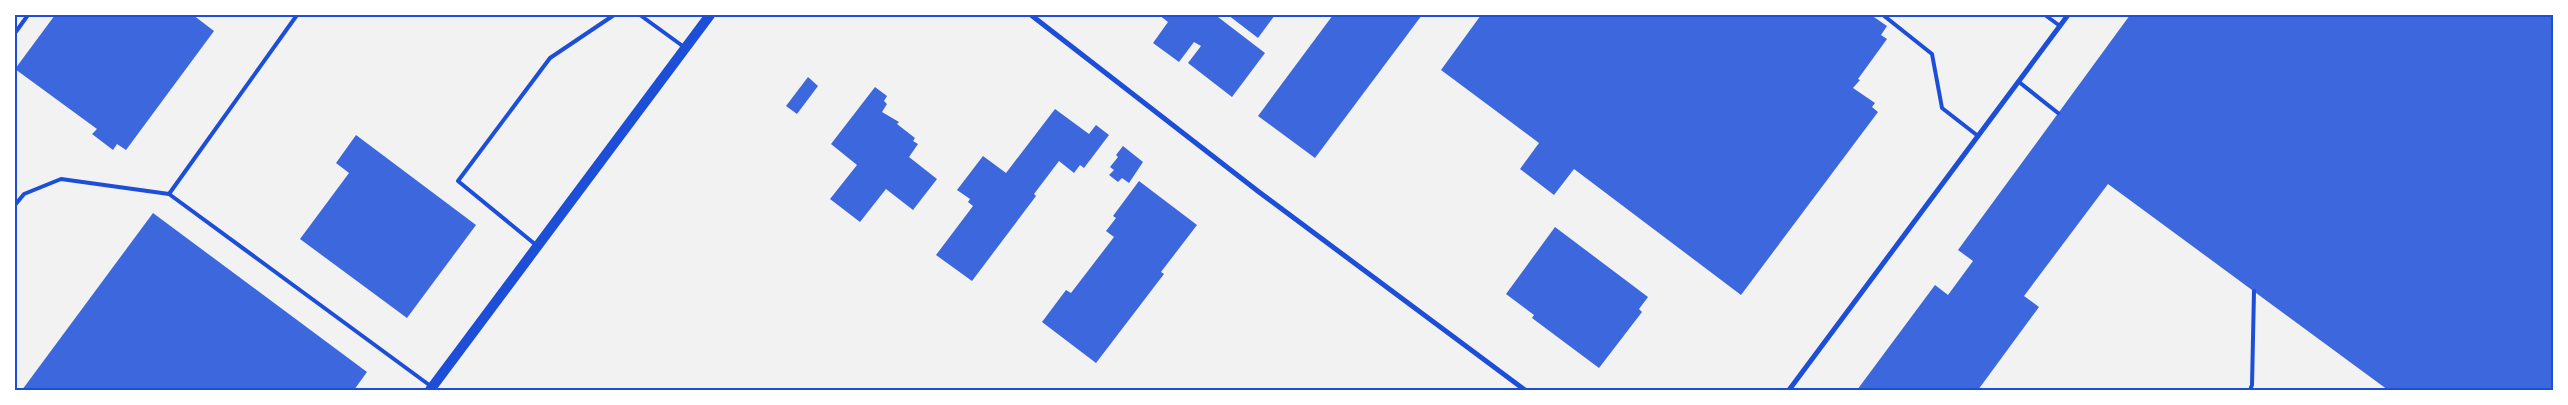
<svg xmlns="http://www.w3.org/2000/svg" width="2568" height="405" font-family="'Asap Condensed',sans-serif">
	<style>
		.building { fill: #3d67dc }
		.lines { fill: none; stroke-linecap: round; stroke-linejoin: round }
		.service { stroke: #1d4ed8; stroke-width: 4 }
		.minor { stroke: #1d4ed8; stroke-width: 5 }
		.secondary { stroke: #1d4ed8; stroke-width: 10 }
		.neatline { fill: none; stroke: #1d4ed8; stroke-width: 2 }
	</style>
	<rect width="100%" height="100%" fill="#f2f2f2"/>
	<g class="building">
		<path d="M55,15H193L214,31L126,150L117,144L113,150L92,134L97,129L15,69Z"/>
		<path d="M1159,15H1219L1218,17L1265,53L1232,97L1188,63L1201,46L1194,42L1179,62L1153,43L1168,22Z"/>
		<path d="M1228,15H1275L1258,38Z"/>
		<path d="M1333,15H1422L1315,158L1258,116Z"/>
		<path d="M1481,15H1871L1887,26L1881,35L1887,39L1858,79L1860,80L1853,88L1875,103L1872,107L1878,112L1741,295L1574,169L1554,195L1520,169L1539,143L1441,70Z"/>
		<path d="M2130,15H2553V390H2388L2108,184L2024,296L2039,307L1978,390H1857L1935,285L1948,295L1973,261L1958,250Z"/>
		<path d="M808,77L818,86L797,114L786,106Z"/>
		<path d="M875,87L887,96L884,101L887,104L882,112L899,122L897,124L915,138L913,141L918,144L909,157L937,179L913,210L886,189L860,222L830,199L857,165L831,144Z"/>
		<path d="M1055,109L1089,134L1096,125L1109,135L1084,168L1080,165L1074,173L1059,161L1034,194L1036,196L972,281L936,255L973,206L968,202L970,199L957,190L983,156L1006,173Z"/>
		<path d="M356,135L476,225L407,318L300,239L349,173L336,163Z"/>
		<path d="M1123,146L1143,162L1129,183L1122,178L1118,182L1109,175L1114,170L1110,167L1118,157L1116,155Z"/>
		<path d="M1139,181L1197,225L1161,272L1164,274L1096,363L1042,322L1066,290L1071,293L1114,237L1106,231L1116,218L1113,216Z"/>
		<path d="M153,213L367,372L354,390H22Z"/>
		<path d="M1555,227L1648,297L1639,309L1642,312L1599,368L1532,318L1534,315L1506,294Z"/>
	</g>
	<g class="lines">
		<g class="service">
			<path d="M640,15L684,47"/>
			<path d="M1883,15L1932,54L1942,108L1978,136"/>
			<path d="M2045,15L2060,26"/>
			<path d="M15,33L28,15"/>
			<path d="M2019,82L2058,113"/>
			<path d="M169,194L297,15"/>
			<path d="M15,205L24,194L61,179L169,194L432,387"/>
			<path d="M536,245L458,181L550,58L614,15"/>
			<path d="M2250,390L2252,385L2254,291"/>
		</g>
		<g class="minor">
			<path d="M1031,15L1259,192L1525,390"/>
			<path d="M1789,390L2068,15"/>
		</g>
		<path class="secondary" d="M430,390L710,15"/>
	</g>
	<rect width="2568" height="405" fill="none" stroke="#ffffff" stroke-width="32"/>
	<rect x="16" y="16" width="2536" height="373" class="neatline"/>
</svg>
